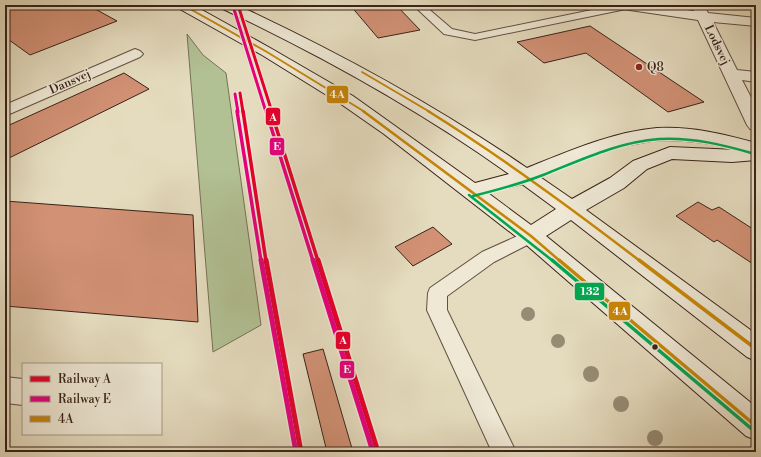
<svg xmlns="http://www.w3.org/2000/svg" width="761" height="457" font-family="'Libre Bodoni',serif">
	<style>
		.green { fill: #b2c194; stroke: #757256 }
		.building { fill: #d29175; stroke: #382219 }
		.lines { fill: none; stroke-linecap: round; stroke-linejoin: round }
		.lane-casing { stroke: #635042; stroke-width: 2 }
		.street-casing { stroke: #635042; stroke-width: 2 }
		.secondary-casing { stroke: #382219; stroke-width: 2 }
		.lane { fill: #eee8d5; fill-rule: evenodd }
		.street { fill: #eee8d5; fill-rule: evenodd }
		.secondary { fill: #eee8d5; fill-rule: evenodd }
		.bus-1-far2-casing { stroke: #eee8d5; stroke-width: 4 }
		.bus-1-far1-casing { stroke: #eee8d5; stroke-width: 5 }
		.bus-1-casing { stroke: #eee8d5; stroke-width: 6 }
		.bus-2-far1-casing { stroke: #eee8d5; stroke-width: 5 }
		.bus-2-casing { stroke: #eee8d5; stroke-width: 6 }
		.bus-1-far2 { stroke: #c78506; stroke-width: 2 }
		.bus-1-far1 { stroke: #c78506; stroke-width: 2.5 }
		.bus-1 { stroke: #c78506; stroke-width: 3.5 }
		.bus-2-far1 { stroke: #00a651; stroke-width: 2.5 }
		.bus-2 { stroke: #00a651; stroke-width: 3.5 }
		.rail-1-far2-casing { stroke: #eee8d5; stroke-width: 5 }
		.rail-1-far1-casing { stroke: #eee8d5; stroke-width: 6 }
		.rail-1-casing { stroke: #eee8d5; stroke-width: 8 }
		.rail-2-far2-casing { stroke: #eee8d5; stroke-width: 5 }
		.rail-2-far1-casing { stroke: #eee8d5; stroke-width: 6 }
		.rail-2-casing { stroke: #eee8d5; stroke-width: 8 }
		.rail-1-far2 { stroke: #e4002b; stroke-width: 3 }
		.rail-1-far1 { stroke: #e4002b; stroke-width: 3.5 }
		.rail-1 { stroke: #e4002b; stroke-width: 5 }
		.rail-2-far2 { stroke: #e5007d; stroke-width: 3 }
		.rail-2-far1 { stroke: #e5007d; stroke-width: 3.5 }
		.rail-2 { stroke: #e5007d; stroke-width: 5 }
		.tree { fill: #968c75 }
		.poi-dot { fill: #8f2418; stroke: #eee8d5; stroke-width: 1.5 }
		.bus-dot { fill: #382219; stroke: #eee8d5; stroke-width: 1.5 }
		.labels { text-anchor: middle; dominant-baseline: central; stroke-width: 3; stroke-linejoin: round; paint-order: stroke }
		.far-street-label { font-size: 12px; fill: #382219; stroke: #eee8d5 }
		.far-poi-label { font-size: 12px; fill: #382219; stroke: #eee8d5; text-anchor: start }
		.line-badge { stroke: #eee8d5; stroke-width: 1.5 }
		.badge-label { font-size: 11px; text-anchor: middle; font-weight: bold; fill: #fff }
	</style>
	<rect width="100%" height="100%" fill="#e5dcbf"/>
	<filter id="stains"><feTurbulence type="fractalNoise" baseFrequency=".005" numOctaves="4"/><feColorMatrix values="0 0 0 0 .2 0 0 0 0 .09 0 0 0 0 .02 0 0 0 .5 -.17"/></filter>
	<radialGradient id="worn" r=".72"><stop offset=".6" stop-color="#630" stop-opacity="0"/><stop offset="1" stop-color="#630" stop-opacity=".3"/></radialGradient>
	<path class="green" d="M187,34L203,55L226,73L261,325L213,352Z"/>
	<g class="building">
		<path d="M5,5H88L117,21L30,55L5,37Z"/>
		<path d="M350,5H396L420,30L378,38Z"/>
		<path d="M590,26L704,102L668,112L586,53L544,63L517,42Z"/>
		<path d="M124,73L149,89L5,160V127Z"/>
		<path d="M5,201L193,215L198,322L5,306Z"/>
		<path d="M698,202L712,210L719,207L756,231V266L717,240L714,242L676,216Z"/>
		<path d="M433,227L452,244L413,266L395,247Z"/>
		<path d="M323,349L353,452H327L303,354Z"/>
	</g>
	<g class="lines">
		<g class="lane-casing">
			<g id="lane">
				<path d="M413,5H424L452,29L475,34L616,5L631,6L626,9L475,40L444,34Z"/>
				<path d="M531,230L537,232L540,236L537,240L494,262L447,296V310L516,452H492L427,310L428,293L430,288L482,252Z"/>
			</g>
		</g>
		<g class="street-casing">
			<g id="street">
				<path d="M616,5H650L694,11L692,5H704L708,13L756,18V26L713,22L737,70L756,72V82L742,80L756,107V130L750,129L747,125L698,20L623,9L618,8Z"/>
				<path d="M135,49L140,51L143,54L140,57L5,116V105Z"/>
				<path d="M5,377L23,379V405L5,403Z"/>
			</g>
		</g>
		<g class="secondary-casing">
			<path id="secondary" d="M176,5H193L272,49L353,96L475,183L509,174C418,109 322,56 221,8L219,5H237C338,52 435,105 527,168C569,151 612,132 657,128C691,126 724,134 756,143V160L732,162L672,159L647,169L624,188L586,210L756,334V361L747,357L571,220L546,236L756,407V440L746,436L523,242L384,134L341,104L262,55L178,8ZM657,140C685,140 711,142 737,150L670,147L633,161L610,178L572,199L540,177L583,159L618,147ZM522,184L556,209L531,225L488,193Z"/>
		</g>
		<use href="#lane" class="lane"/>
		<use href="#street" class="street"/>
		<use href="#secondary" class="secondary"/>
		<g class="bus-1-far2-casing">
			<g id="bus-1-far2">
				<path d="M183,5L267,52L365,112"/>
				<path d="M362,72L430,112"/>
			</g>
		</g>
		<g class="bus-1-far1-casing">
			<g id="bus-1-far1">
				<path d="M363,111L531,236L560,261"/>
				<path d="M428,111C502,157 571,208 640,261"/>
			</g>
		</g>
		<g class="bus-1-casing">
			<g id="bus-1">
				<path d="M559,260L756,426"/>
				<path d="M639,260L756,349"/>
			</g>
		</g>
		<g class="bus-2-far1-casing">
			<g id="bus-2-far1">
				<path d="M469,195L553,261"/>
				<path d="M473,196C497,190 520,184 543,175C581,160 618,142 659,139C692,137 724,145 755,154"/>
			</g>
		</g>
		<g class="bus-2-casing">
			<path id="bus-2" d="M552,260L753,430"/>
		</g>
		<use href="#bus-1-far2" class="bus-1-far2"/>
		<use href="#bus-1-far1" class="bus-1-far1"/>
		<use href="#bus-1" class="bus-1"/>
		<use href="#bus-2-far1" class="bus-2-far1"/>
		<use href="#bus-2" class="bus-2"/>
		<g class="rail-1-far2-casing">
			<g id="rail-1-far2">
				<path d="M238,5L272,112"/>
				<path d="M240,93L243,112"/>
			</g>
		</g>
		<g class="rail-1-far1-casing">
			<g id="rail-1-far1">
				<path d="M243,111L266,261"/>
				<path d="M271,111L318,261"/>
			</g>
		</g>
		<g class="rail-1-casing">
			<g id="rail-1">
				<path d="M266,260L301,452"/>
				<path d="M318,260L378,452"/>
			</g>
		</g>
		<g class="rail-2-far2-casing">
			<g id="rail-2-far2">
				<path d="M233,6L266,112"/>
				<path d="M235,94L238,112"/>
			</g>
		</g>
		<g class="rail-2-far1-casing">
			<g id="rail-2-far1">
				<path d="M237,111L261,261"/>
				<path d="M266,111L313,261"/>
			</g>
		</g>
		<g class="rail-2-casing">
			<g id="rail-2">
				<path d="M261,260L296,452"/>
				<path d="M313,260L373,452"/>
			</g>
		</g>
		<use href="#rail-1-far2" class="rail-1-far2"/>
		<use href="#rail-1-far1" class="rail-1-far1"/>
		<use href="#rail-1" class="rail-1"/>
		<use href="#rail-2-far2" class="rail-2-far2"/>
		<use href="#rail-2-far1" class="rail-2-far1"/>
		<use href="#rail-2" class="rail-2"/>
	</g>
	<g class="tree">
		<circle cx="528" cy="314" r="7"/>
		<circle cx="558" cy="341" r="7"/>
		<circle cx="591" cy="374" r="8"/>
		<circle cx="621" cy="404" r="8"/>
		<circle cx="655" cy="438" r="8"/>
	</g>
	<circle class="poi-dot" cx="639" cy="67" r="4"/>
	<circle class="bus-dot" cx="655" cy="347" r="3.5"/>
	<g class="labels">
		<g class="far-street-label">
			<text transform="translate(717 45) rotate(64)">Lodsvej</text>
			<text transform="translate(70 82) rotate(-24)">Dansvej</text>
		</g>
		<g class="far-poi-label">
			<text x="647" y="67">Q8</text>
		</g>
	</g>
	<g class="line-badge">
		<rect x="326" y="85" width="23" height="19" rx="4" fill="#c78506"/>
		<rect x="265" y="107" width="16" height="19" rx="4" fill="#e4002b"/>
		<rect x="269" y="137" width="16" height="19" rx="4" fill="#e5007d"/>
		<rect x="574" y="282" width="31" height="19" rx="4" fill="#00a651"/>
		<rect x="608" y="301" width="23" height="20" rx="4" fill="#c78506"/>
		<rect x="335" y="331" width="16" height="19" rx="4" fill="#e4002b"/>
		<rect x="339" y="360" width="16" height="19" rx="4" fill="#e5007d"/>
	</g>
	<g class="badge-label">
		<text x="337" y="98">4A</text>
		<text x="273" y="121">A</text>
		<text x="277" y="150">E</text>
		<text x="590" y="295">132</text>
		<text x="620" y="315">4A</text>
		<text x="343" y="344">A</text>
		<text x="347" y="373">E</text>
	</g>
	<rect width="761" height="457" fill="none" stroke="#e5dcbf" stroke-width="20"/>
	<rect x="6" y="6" width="749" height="445" fill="none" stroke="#382219" stroke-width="2"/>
	<rect x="10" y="10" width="741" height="437" fill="none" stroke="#382219"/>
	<rect x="22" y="363" width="140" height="72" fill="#eee8d5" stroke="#a5998a"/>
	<rect x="30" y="376" width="20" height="6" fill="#e4002b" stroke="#a5998a"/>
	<text x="58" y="383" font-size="12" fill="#382219">Railway A</text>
	<rect x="30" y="396" width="20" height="6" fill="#e5007d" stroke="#a5998a"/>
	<text x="58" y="403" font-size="12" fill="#382219">Railway E</text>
	<rect x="30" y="416" width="20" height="6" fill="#c78506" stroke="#a5998a"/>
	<text x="58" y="423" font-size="12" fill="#382219">4A</text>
	<rect width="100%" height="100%" filter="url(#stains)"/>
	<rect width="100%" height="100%" fill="url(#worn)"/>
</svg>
